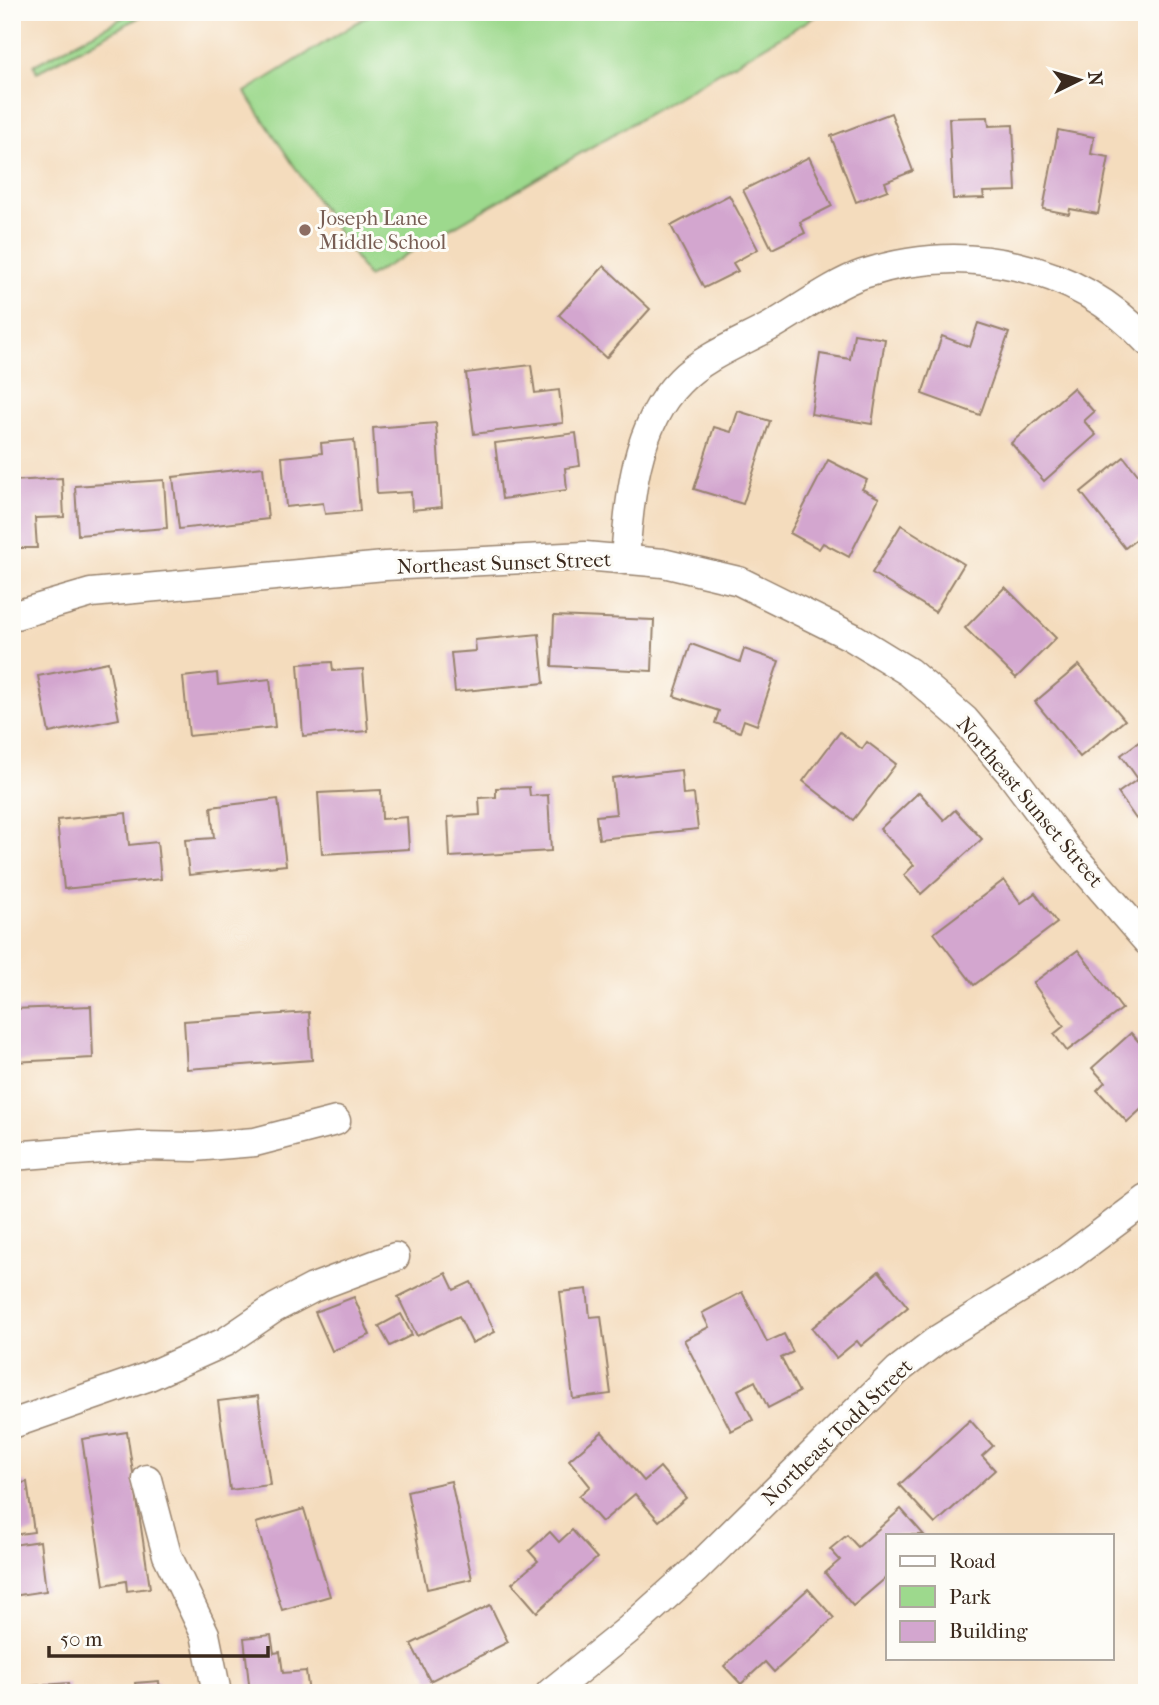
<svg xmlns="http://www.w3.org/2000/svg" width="1159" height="1705" font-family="'IM FELL French Canon',serif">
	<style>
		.green { fill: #9dd98d; stroke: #6c8256; stroke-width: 2 }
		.building { fill: #d3a6cf }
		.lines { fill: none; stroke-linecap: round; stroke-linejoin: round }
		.minor-casing { stroke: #98836e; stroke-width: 31 }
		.minor { stroke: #fff; stroke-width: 28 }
		.education-dot { fill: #8d6e63; stroke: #fdfcf7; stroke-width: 2.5 }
		.labels { text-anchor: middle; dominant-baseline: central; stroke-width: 6; stroke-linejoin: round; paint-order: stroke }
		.education-label { font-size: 21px; fill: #785e54; stroke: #fdfcf7; text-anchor: start }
		.street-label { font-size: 21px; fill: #3b2a1e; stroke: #fdfcf7 }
	</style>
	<rect width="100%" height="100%" fill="#fdfcf7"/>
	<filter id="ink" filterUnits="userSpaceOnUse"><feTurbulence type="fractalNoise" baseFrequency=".0143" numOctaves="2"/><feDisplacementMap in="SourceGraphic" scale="14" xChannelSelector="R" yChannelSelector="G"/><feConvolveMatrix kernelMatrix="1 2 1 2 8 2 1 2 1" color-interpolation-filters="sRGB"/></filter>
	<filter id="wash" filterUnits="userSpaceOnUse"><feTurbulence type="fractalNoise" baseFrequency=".00686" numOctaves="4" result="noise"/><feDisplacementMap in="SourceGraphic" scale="28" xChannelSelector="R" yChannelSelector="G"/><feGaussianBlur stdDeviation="1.57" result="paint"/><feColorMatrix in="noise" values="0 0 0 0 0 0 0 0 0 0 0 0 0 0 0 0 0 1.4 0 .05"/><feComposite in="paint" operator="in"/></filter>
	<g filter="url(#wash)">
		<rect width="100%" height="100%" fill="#f4dcbd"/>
		<g class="green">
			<path d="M133,12H149L37,72L34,65Z"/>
			<path d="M374,12H823L368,277L245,92Z"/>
		</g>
		<g id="blocks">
			<g class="building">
				<path d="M891,113L913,171L885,182L888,190L856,202L831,136Z"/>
				<path d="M988,117L989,126L1013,125L1016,191L983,192L984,198L953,199L949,118Z"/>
				<path d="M1058,130L1094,137L1091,154L1109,157L1098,214L1070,209L1069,214L1043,209Z"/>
				<path d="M809,157L832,206L800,222L805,233L772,249L743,190Z"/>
				<path d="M729,195L758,249L733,263L738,271L704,288L671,226Z"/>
				<path d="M604,266L650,309L606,358L559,315Z"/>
				<path d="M978,323L1009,333L980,415L922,394L942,336L970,347Z"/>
				<path d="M854,334L885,339L872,424L811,414L820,354L850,359Z"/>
				<path d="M531,365L535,393L559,390L563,423L474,434L466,373Z"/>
				<path d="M1073,388L1094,412L1084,421L1096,435L1044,481L1011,443Z"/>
				<path d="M738,411L770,421L743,504L694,489L714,427L731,432Z"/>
				<path d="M436,423L442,507L412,510L411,492L377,494L373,428Z"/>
				<path d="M576,433L580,466L565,468L567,490L502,499L495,443Z"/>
				<path d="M354,440L360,511L325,514L323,503L286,507L282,457L322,453L321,443Z"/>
				<path d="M1124,457L1147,486V531L1125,548L1081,492Z"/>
				<path d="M828,460L867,480L862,489L879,498L849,557L823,543L819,549L790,533Z"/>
				<path d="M263,467L268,519L179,529L173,477Z"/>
				<path d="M62,478L64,517L35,518L37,548H19L18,537H12V481Z"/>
				<path d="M164,480L167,528L78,535L75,486Z"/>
				<path d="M901,525L964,564L935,612L872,573Z"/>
				<path d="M1005,587L1056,638L1016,678L965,628Z"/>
				<path d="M554,616L654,620L652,671L552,666Z"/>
				<path d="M539,634L544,683L455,692L451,653L476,651L475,640Z"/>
				<path d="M691,644L740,662L744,649L779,661L757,725L744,720L740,732L715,723L719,711L674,696Z"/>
				<path d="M108,662L119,719L49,733L38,676Z"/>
				<path d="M332,662L333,671L363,669L368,731L303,736L298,664Z"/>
				<path d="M1079,665L1125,720L1080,757L1035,702Z"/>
				<path d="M217,673L218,685L270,679L275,727L189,736L183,677Z"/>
				<path d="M840,732L862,749L867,742L896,764L853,820L803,781Z"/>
				<path d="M1147,736V812L1136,819L1118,793L1138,779L1121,755Z"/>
				<path d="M681,770L683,795L694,794L698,829L599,839L596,816L616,814L612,778Z"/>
				<path d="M529,787L530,796L548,795L551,851L450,857L448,817L480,815L479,798L496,797V788Z"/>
				<path d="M381,790L382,819L407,817L409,849L322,854L318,793Z"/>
				<path d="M919,792L944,820L955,810L982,839L921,894L904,875L914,865L880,829Z"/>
				<path d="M278,799L286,865L189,875L185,840L214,838L211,807Z"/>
				<path d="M126,813L129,845L157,842L161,879L64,889L57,820Z"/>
				<path d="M1004,880L1021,903L1035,893L1057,923L974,985L934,933Z"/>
				<path d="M1078,950L1122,1009L1067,1051L1054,1034L1064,1026L1033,983Z"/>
				<path d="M91,1006L93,1058L12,1062V1009Z"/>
				<path d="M309,1012L312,1060L187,1069L184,1021Z"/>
				<path d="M1131,1033L1147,1051V1104L1127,1122L1097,1090L1105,1082L1092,1068Z"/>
				<path d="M879,1271L908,1307L861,1346L857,1341L836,1358L812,1328Z"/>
				<path d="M446,1273L454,1290L471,1282L495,1332L472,1343L459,1316L417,1336L398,1297Z"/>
				<path d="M587,1289L590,1317L601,1316L611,1394L573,1399L560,1292Z"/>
				<path d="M742,1292L767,1342L784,1334L793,1352L781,1358L799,1392L768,1408L755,1381L738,1390L753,1420L731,1431L684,1340L709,1327L702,1313Z"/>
				<path d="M354,1297L370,1335L332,1351L315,1312Z"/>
				<path d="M401,1314L412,1335L390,1346L379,1326Z"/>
				<path d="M258,1396L270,1485L230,1490L218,1401Z"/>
				<path d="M970,1420L993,1446L982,1456L995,1470L935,1524L899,1485Z"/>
				<path d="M127,1432L150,1588L127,1591L126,1581L104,1585L82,1439Z"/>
				<path d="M602,1432L644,1481L660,1467L686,1498L659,1521L635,1494L602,1522L579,1496L590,1486L569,1460Z"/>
				<path d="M451,1481L472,1579L427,1589L407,1491Z"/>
				<path d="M27,1482L34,1532L12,1535V1485Z"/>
				<path d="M304,1509L330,1596L282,1610L256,1523Z"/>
				<path d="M901,1509L924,1535H888V1576L853,1606L825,1573L840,1560L830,1549L847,1535L858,1547Z"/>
				<path d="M572,1530L597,1558L537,1612L512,1583L538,1561L529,1551L550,1532L559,1542Z"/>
				<path d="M40,1541L46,1591L12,1596V1545Z"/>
				<path d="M808,1589L834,1618L774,1672L765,1662L741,1684L724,1666Z"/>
				<path d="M490,1605L508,1642L430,1681L411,1644Z"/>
				<path d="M271,1635L274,1653L280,1652L283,1673L306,1671L309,1693H250L244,1638Z"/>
				<path d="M159,1681L160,1693H136L135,1683Z"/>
				<path d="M68,1683L69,1693H32L31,1686Z"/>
			</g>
		</g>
	</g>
	<g filter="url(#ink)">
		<use href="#blocks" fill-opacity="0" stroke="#98836e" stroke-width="2"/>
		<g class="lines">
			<g class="minor-casing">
				<g id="minor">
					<path d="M625,560C629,501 635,425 680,381C703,357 742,342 771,326C799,310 834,284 863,274C963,241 1075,263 1147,341"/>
					<path d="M12,616L91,593L385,566L585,556L663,563L739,581L852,637L909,672L965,720L1011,774L1067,849L1147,941"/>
					<path d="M12,1156L140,1146L194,1147L255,1142L336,1121"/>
					<path d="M12,1424L147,1377L225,1342L275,1308L313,1288L395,1257"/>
					<path d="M147,1479L167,1555L205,1634L217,1693"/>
					<path d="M550,1693L628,1630L696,1569L898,1370L937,1340L1064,1261L1147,1199"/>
				</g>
			</g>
			<use href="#minor" class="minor"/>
		</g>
	</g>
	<circle class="education-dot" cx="305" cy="230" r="7"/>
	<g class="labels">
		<g class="education-label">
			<text x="319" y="218">Joseph Lane<tspan x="319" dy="24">Middle School</tspan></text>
		</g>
		<g class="street-label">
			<text transform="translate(504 563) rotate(-2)">Northeast Sunset Street</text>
			<text transform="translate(1030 802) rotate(50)">Northeast Sunset Street</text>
			<text transform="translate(837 1432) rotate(-44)">Northeast Todd Street</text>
		</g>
	</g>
	<rect width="1159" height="1705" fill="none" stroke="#fdfcf7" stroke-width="42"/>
	<rect x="886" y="1534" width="228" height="126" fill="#fdfcf7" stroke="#afa8a0" stroke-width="2"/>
	<rect x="900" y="1556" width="35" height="10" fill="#ffffff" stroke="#afa8a0" stroke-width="2"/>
	<text x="949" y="1568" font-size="21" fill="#3b2a1e">Road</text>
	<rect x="900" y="1586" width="35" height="21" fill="#9dd98d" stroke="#afa8a0" stroke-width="2"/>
	<text x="949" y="1604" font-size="21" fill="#3b2a1e">Park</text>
	<rect x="900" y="1621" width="35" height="21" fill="#d3a6cf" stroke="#afa8a0" stroke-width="2"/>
	<text x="949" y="1638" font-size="21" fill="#3b2a1e">Building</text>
	<g transform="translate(1079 80) rotate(85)" stroke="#fdfcf7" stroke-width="5" paint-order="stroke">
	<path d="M0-5L12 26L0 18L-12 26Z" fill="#3b2a1e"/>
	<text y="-10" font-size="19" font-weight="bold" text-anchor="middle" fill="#3b2a1e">N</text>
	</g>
	<path d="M49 1646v10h219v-10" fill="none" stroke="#3b2a1e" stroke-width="3.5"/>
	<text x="60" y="1646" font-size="21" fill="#3b2a1e" stroke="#fdfcf7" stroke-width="5" paint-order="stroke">50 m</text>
</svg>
